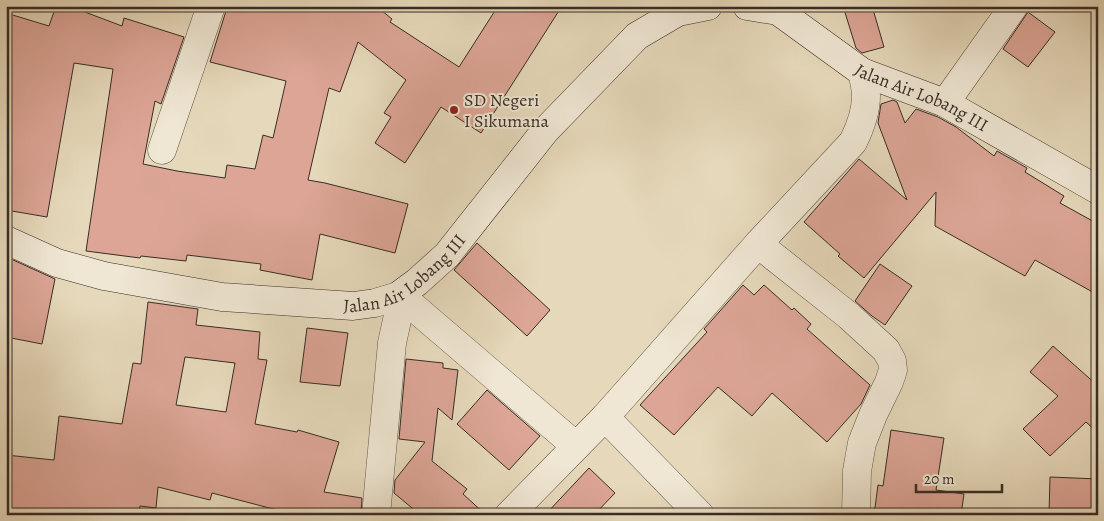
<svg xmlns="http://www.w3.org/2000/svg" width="1104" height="521" font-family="Alegreya,serif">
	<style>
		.building { fill: #dca596; stroke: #382d25; fill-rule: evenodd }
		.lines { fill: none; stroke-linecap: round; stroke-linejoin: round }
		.street-casing { stroke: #64584a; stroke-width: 29 }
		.secondary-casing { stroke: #382d25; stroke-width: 29 }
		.street { stroke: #efe6d3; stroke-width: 28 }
		.secondary { stroke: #efe6d3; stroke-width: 28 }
		.poi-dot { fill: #8f2418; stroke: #efe6d3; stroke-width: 2 }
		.labels { text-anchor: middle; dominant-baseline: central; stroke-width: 4; stroke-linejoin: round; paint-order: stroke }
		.street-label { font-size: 18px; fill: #382d25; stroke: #efe6d3 }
		.poi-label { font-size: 18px; fill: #382d25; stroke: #efe6d3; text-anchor: start }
	</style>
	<rect width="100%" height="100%" fill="#e6d9bb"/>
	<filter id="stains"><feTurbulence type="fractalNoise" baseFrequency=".004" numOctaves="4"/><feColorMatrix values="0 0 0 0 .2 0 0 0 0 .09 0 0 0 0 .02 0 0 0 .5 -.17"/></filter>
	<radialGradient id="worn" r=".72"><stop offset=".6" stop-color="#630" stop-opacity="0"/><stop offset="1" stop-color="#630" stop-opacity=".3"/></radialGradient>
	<g class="building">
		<path d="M56,6H69L122,26L124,18L184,37L161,104L155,101L143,164L177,171L225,178L227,165L255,169L263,135L273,138L286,81L210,62L226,11V6H376L392,19L390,22L459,67L498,6H562L481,133L441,107L405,163L375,143L391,117L384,113L406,80L358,42L340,92L329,88L308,180L325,183L408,204L395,253L320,234L312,280L260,270L261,264L187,255L186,261L141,256L140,258L86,251L113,69L74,63L47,217L6,210V13L49,26Z"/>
		<path d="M843,6H872L884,47L862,53L856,48Z"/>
		<path d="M1028,12L1055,32L1028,67L1003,49Z"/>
		<path d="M893,100L897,102L905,123L916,109L938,117L956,127L994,156L997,151L1027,168L1025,172L1064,196L1060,203L1098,224V295L1035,260L1025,276L935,226L936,192L864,278L838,256L840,254L804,222L859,159L907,200L878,123L881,104Z"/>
		<path d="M477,243L550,310L527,336L454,270Z"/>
		<path d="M11,259L55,279L42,344L6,337V285Z"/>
		<path d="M880,264L912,286L885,325L872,316L855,301Z"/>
		<path d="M743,285L754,295L764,285L792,310L794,308L811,324L807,329L870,385L861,404L827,442L772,393L752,416L718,387L674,435L640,405L707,332L704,329Z"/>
		<path d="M148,302L198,309L196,325L260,332L258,359L267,360L255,424L297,432L298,430L339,442L324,492L362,498L361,515H277V510L212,493L210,500L158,487L156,508L140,506L139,515H6V455L54,460L59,416L122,424L133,363L141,364ZM185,357L235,363L226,412L176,405Z"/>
		<path d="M307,328L348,333L340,386L300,382Z"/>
		<path d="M1053,346L1098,386V433L1086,422L1050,456L1023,429L1058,396L1030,372Z"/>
		<path d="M406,359L443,363V368L458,370L452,420L438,408L432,461L467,489L463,494L486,515H412V508L394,493L395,480L425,442L399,439Z"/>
		<path d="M487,390L540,436L509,470L457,424Z"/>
		<path d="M891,430L944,438L936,490L964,494L961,515H874L878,485L883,486Z"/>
		<path d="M589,468L615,493L594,515H545Z"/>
		<path d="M1050,477L1098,479V515H1049Z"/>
	</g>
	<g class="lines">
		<g class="street-casing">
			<g id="street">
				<path d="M945,103L1014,6"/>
				<path d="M162,150L211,6"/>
				<path d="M758,244L849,316L886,350L892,361L893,370L889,382L873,415L862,443L857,471L856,515"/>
				<path d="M398,296L402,297L576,446"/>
				<path d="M605,417L700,515"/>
				<path d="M376,515L392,343L402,297"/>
				<path d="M509,515L605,417L758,244L853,142C860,128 866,113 866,96C866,88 864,80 862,72"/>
			</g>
		</g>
		<g class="secondary-casing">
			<g id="secondary">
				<path id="s1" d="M747,6L778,11L862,72L945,103L1098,190"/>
				<path id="s2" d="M6,240L57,263L104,276L222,297L353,306L375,303L398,296L417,282L447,255L545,131L637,36L678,12L708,6"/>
			</g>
		</g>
		<use href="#street" class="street"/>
		<use href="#secondary" class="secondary"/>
	</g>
	<circle class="poi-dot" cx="454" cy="110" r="5"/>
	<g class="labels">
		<g class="street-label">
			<text stroke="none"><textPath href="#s1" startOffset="200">Jalan Air Lobang III</textPath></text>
			<text stroke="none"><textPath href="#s2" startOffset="418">Jalan Air Lobang III</textPath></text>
		</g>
		<g class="poi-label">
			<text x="464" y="100">SD Negeri<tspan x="464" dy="21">I Sikumana</tspan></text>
		</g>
	</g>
	<rect width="1104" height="521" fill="none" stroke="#e6d9bb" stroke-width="25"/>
	<rect x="8" y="8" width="1089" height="506" fill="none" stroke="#382d25" stroke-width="2.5"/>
	<rect x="12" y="12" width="1079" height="496" fill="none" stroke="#382d25"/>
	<path d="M916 484v8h86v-8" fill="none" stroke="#382d25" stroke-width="2.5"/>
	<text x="924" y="484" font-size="15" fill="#382d25" stroke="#efe6d3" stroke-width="4" paint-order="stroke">20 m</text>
	<rect width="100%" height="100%" filter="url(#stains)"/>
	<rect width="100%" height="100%" fill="url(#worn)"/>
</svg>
